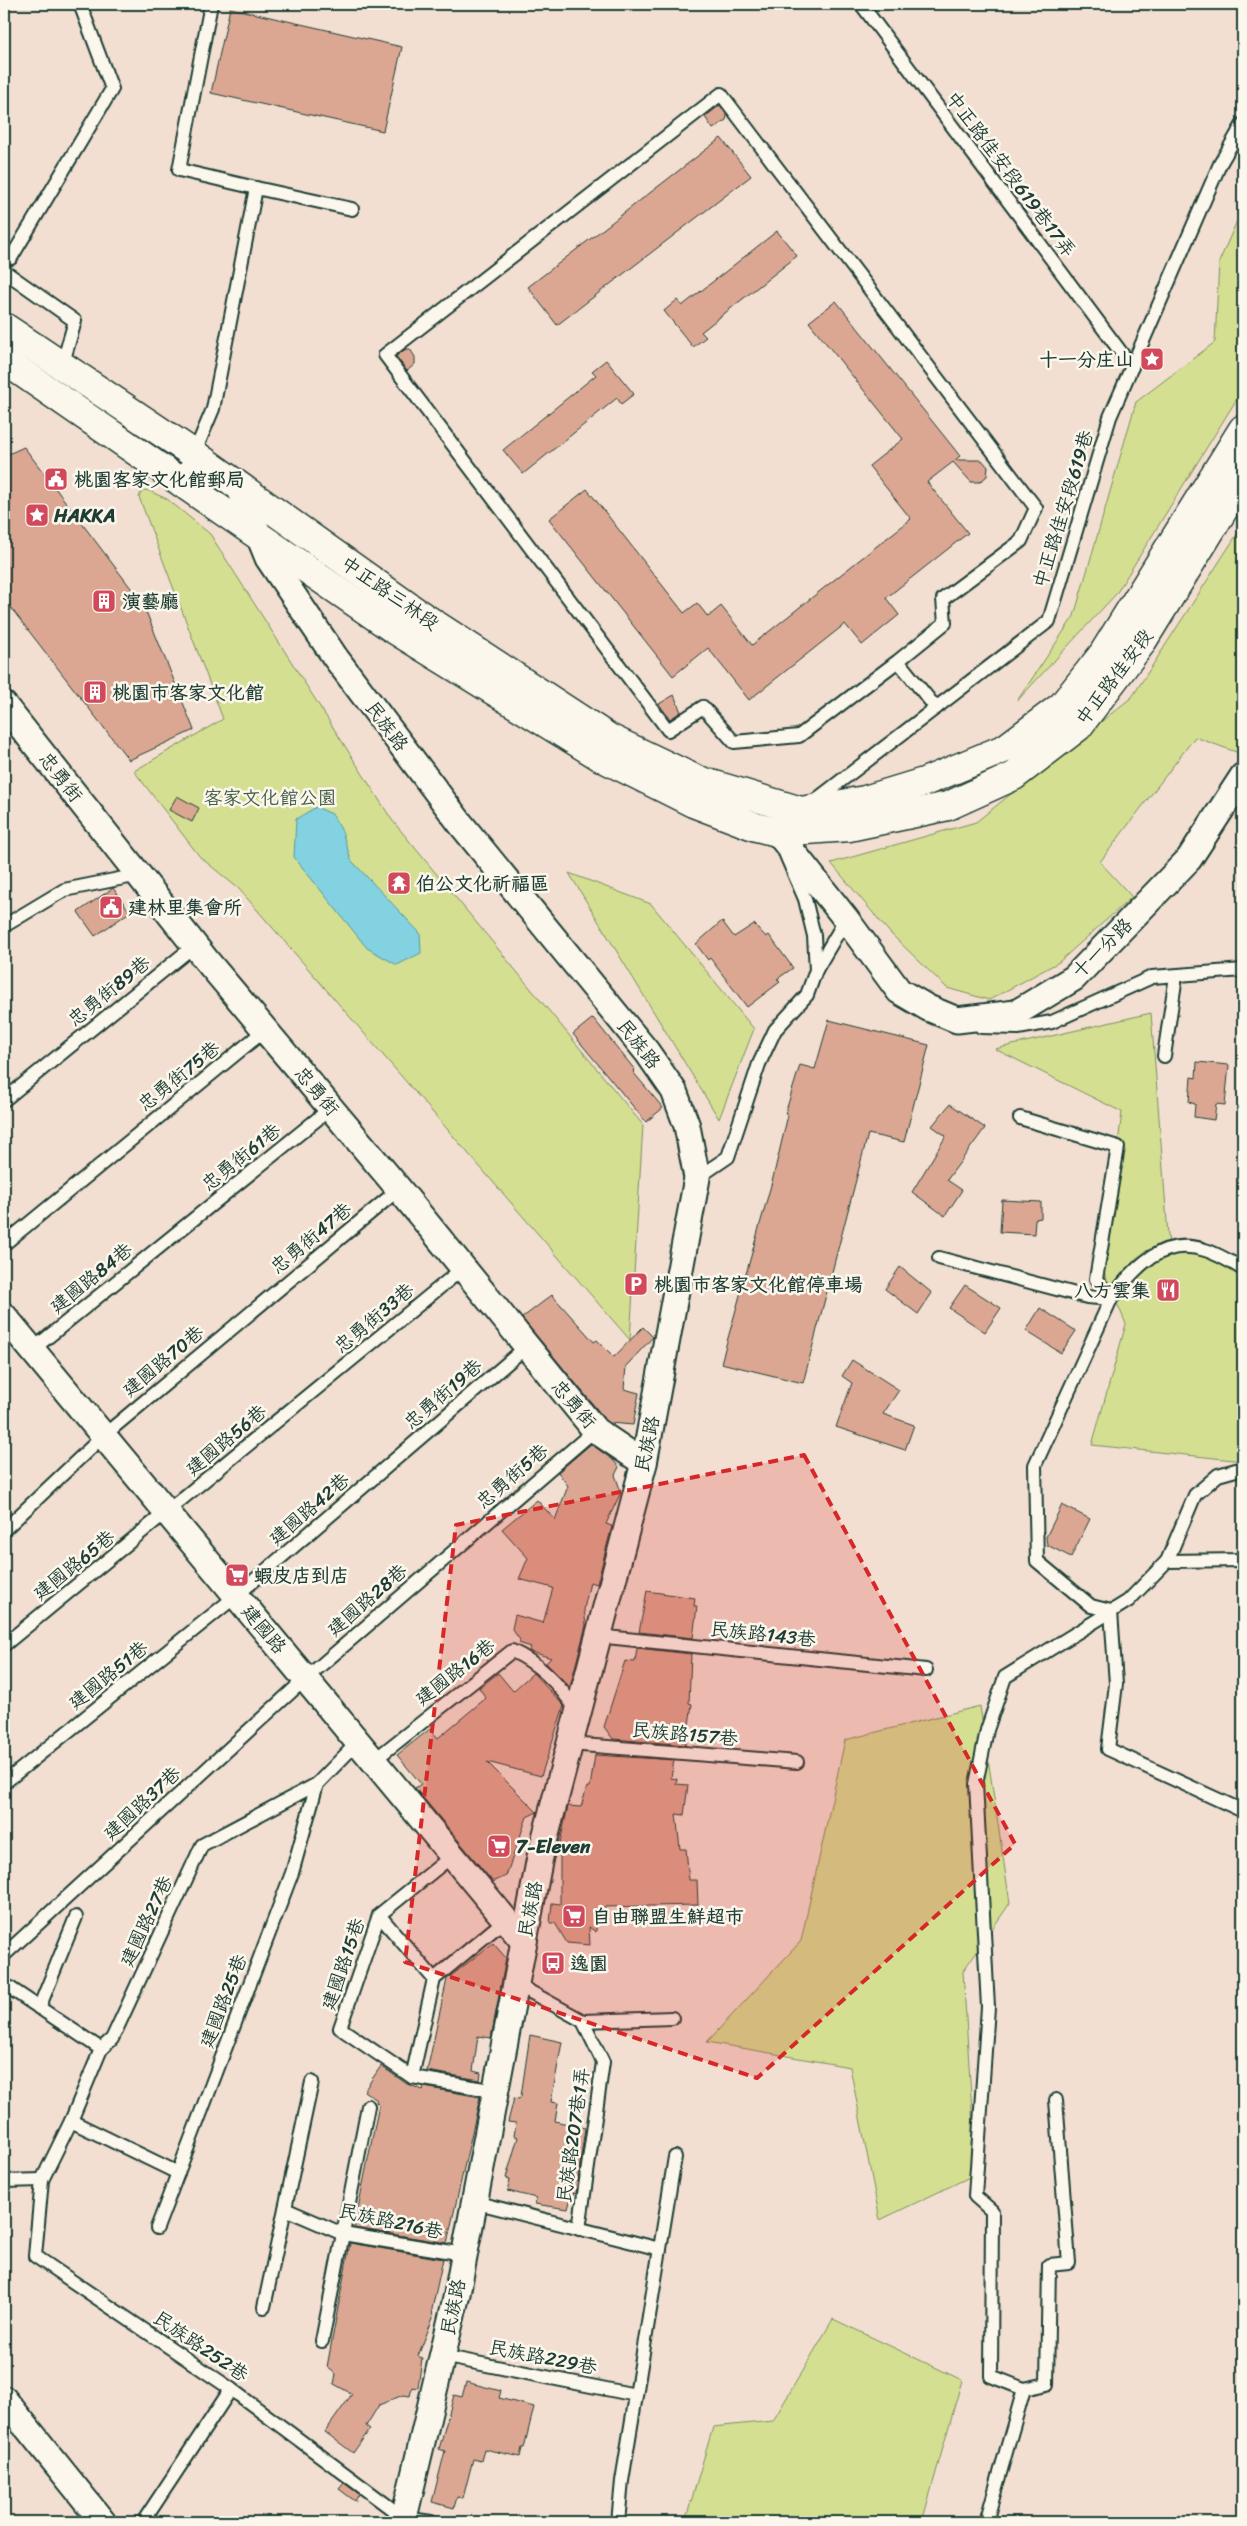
<svg xmlns="http://www.w3.org/2000/svg" width="1247" height="2526" font-family="Sriracha,'LXGW WenKai TC',sans-serif">
	<style>
		.green { fill: #d4df91; stroke: #7a8e62 }
		.water { fill: #83d2e1; stroke: #5b969c }
		.building { fill: #dca792; stroke: #1f3d34 }
		.lines { fill: none; stroke-linecap: round; stroke-linejoin: round }
		.lane-casing { stroke: #1f3d34; stroke-width: 16 }
		.street-casing { stroke: #1f3d34; stroke-width: 29 }
		.secondary-casing { stroke: #1f3d34; stroke-width: 31 }
		.lane { stroke: #fbf7ec; stroke-width: 12 }
		.street { stroke: #fbf7ec; stroke-width: 25 }
		.secondary { stroke: #fbf7ec; stroke-width: 28 }
		.marked { fill: #d62828; fill-opacity: 0.2; stroke: #d62828; stroke-width: 4; stroke-dasharray: 10 6; stroke-linejoin: round }
		.labels { text-anchor: middle; dominant-baseline: central; stroke-width: 5; stroke-linejoin: round; paint-order: stroke }
		.street-label { font-size: 19px; fill: #1f3d34; stroke: #fbf7ec }
		.poi-label { font-size: 19px; font-weight: bold; fill: #1f3d34; stroke: #fbf7ec; text-anchor: start }
		.park-label { font-size: 19px; fill: #435d47; stroke: #fbf7ec }
	</style>
	<rect width="100%" height="100%" fill="#f2dfd1"/>
	<filter id="ink" filterUnits="userSpaceOnUse"><feTurbulence type="fractalNoise" baseFrequency=".02" numOctaves="2"/><feDisplacementMap in="SourceGraphic" scale="10" xChannelSelector="R" yChannelSelector="G"/><feConvolveMatrix kernelMatrix="1 2 1 2 8 2 1 2 1" color-interpolation-filters="sRGB"/></filter>
	<g filter="url(#ink)">
		<g class="green">
			<path d="M1243,207V389L1116,594L1017,701L1074,616L1136,402L1215,342L1219,262Z"/>
			<path d="M147,490L167,499L210,534L392,820L643,1125L630,1340L239,889L200,857L134,771L223,719L139,497L142,491Z"/>
			<path d="M1243,525V746L1236,752L1195,737L1100,862L1132,897L1059,962L989,1000L947,988L890,933L831,863L976,822L1132,697Z"/>
			<path d="M569,873L651,904L754,1029L719,1119Z"/>
			<path d="M1151,1013L1169,1248L1214,1250L1243,1270V1461L1092,1445L1126,1324L1102,1268L1122,1112L995,1049Z"/>
			<path d="M980,1706L1010,1903L963,1971L976,2174L880,2220L850,2067L707,2042L801,1941L845,1740Z"/>
			<path d="M833,2319L962,2380L922,2522H685L713,2427L773,2421Z"/>
		</g>
		<path class="water" d="M316,807L332,814L342,831L351,860L420,933L421,953L397,965L367,948L294,857L296,819Z"/>
		<g class="building">
			<path d="M230,8L402,47L383,131L211,93Z"/>
			<path d="M720,105L727,116L726,120L713,129L705,117Z"/>
			<path d="M721,138L751,176L557,325L528,287Z"/>
			<path d="M777,231L797,256L701,332L706,337L693,347L664,311L677,300L682,306Z"/>
			<path d="M836,301L960,456L955,460H982L988,467L987,476L980,482H971L953,462L927,482L968,533L886,598L899,615L862,645L845,624L749,700L708,648L673,676L549,519L587,489L684,613L697,603L708,617L721,606L752,645L911,519L869,466L903,439L809,322Z"/>
			<path d="M406,349H410L415,357V364L407,371L396,356Z"/>
			<path d="M606,360L634,394L621,404L617,398L523,474L503,450L596,375L592,371Z"/>
			<path d="M24,447L143,604L194,730L129,760L4,599V456Z"/>
			<path d="M674,695L681,712L670,719L659,704Z"/>
			<path d="M177,796L199,808L192,822L169,810Z"/>
			<path d="M113,888L130,912L95,936L78,912Z"/>
			<path d="M722,921L734,937L754,924L766,937L769,935L793,968L777,979L780,982L747,1007L710,958L708,960L696,944Z"/>
			<path d="M593,1018L635,1070L633,1072L663,1108L646,1122L573,1034Z"/>
			<path d="M829,1020L929,1045L904,1142L868,1134L803,1383L721,1363L773,1178L788,1115L785,1114L800,1065L815,1069Z"/>
			<path d="M1197,1062L1229,1065L1225,1105L1216,1104L1214,1120L1194,1117L1195,1104L1189,1102L1191,1077L1196,1078Z"/>
			<path d="M950,1104L985,1128L947,1180L962,1190L945,1216L912,1192L946,1136L932,1126Z"/>
			<path d="M1002,1200L1041,1202V1218L1035,1219L1034,1234L1000,1232Z"/>
			<path d="M900,1267L932,1293L918,1314L885,1289Z"/>
			<path d="M965,1285L1001,1308L985,1332L949,1308Z"/>
			<path d="M552,1295L594,1342L597,1340L614,1357L643,1327L653,1337L626,1366L624,1389L639,1393L633,1425L610,1423L605,1419L522,1318Z"/>
			<path d="M1040,1308L1076,1331L1061,1353L1026,1331Z"/>
			<path d="M852,1360L899,1390L883,1414L914,1425L905,1450L836,1427L852,1383L842,1376Z"/>
			<path d="M591,1444L613,1460L619,1467L615,1475L621,1492L606,1524L612,1526L597,1584L590,1582L584,1609L586,1625L570,1687L546,1663L551,1658L529,1651L531,1647L519,1643L520,1640L512,1629L515,1615L543,1623L553,1588L519,1579L528,1558L502,1529L537,1500L555,1520L568,1486L558,1472Z"/>
			<path d="M1062,1505L1090,1519L1071,1557L1047,1545L1046,1537Z"/>
			<path d="M647,1591L695,1598L694,1606H697L693,1638L639,1632Z"/>
			<path d="M637,1648L691,1654L689,1703L692,1704L686,1745L613,1739L604,1727L625,1661L635,1662Z"/>
			<path d="M498,1673L513,1691L533,1673L564,1706L541,1776L487,1762L537,1812L527,1817L506,1876L493,1882L415,1788L421,1784L397,1755L430,1729L438,1738L486,1698L479,1688Z"/>
			<path d="M595,1755L674,1760L671,1778L677,1779L676,1784L688,1785L684,1815L676,1814L680,1849H686L689,1880H697L698,1905L602,1907V1909H597L596,1932L589,1927L590,1945L567,1943L555,1923H550L552,1903L560,1904V1852H558L568,1806L581,1807L587,1787H590Z"/>
			<path d="M493,1943L506,1958L491,2038L478,2036L473,2071L481,2073L480,2080L427,2071L447,1979Z"/>
			<path d="M530,2035L562,2042L551,2102L558,2103L555,2121L585,2128L576,2194L572,2193L568,2209L535,2204L536,2198L508,2191L510,2179L506,2178L518,2137L514,2136L516,2123L508,2122L514,2098L519,2099L521,2096Z"/>
			<path d="M381,2066L407,2084L423,2090L424,2087L480,2097L447,2243L354,2228L379,2105L376,2102L377,2100L364,2091Z"/>
			<path d="M350,2243L443,2259L432,2309L433,2318L418,2356L422,2358L418,2388L412,2387L410,2396L403,2395L379,2405L366,2426L370,2429L353,2453L325,2432L352,2394L334,2384L336,2374L327,2367Z"/>
			<path d="M466,2382L501,2391L499,2398L534,2407L524,2448H522L520,2457L484,2449L481,2461L473,2459L463,2498L457,2497L454,2508L432,2502L445,2451L439,2449L454,2395L462,2397Z"/>
			<path d="M344,2483L359,2494L355,2501L339,2489Z"/>
		</g>
		<g class="lines">
			<g class="lane-casing">
				<g id="lane">
					<path d="M861,4L1132,367"/>
					<path d="M256,188L352,209"/>
					<path d="M4,258H11L112,89L80,4"/>
					<path d="M4,271L75,321L62,366"/>
					<path d="M178,480L194,454L213,409L256,188L179,170L211,4"/>
					<path d="M898,661L799,736L734,742L703,707L668,730L385,355L721,94L1036,508L1021,541L943,599L945,623L898,661L936,708"/>
					<path d="M812,803L1049,621L1110,417L1220,164L1243,124"/>
					<path d="M786,855L805,899L814,936L816,970"/>
					<path d="M4,926L64,890L139,875"/>
					<path d="M981,1027L1018,1028L1052,1022L1152,977L1243,970"/>
					<path d="M1164,1056L1176,976"/>
					<path d="M4,1100L195,945"/>
					<path d="M1020,1118L1118,1147L1096,1279L1111,1299L1035,1465L1037,1561L1091,1606L1111,1611L1116,1684L1108,1749L1243,1811"/>
					<path d="M697,1178L728,1157L759,1064L775,1030L807,995L816,970L846,919"/>
					<path d="M4,1244L265,1030"/>
					<path d="M939,1258L1087,1297L1111,1299C1134,1268 1162,1236 1205,1250C1218,1254 1231,1262 1243,1269"/>
					<path d="M32,1350L331,1108"/>
					<path d="M4,1530L103,1436L399,1189"/>
					<path d="M1167,1561L1243,1560"/>
					<path d="M597,1636L926,1670"/>
					<path d="M4,1645L462,1269"/>
					<path d="M358,1742L317,1784L202,1845L112,2039L101,2049L71,2121L42,2180L35,2256L231,2389L404,2518L431,2522"/>
					<path d="M570,1744L797,1762"/>
					<path d="M373,1761L512,1651C541,1664 561,1686 578,1713"/>
					<path d="M4,1783L236,1596L526,1347"/>
					<path d="M452,1856L379,1915L340,2028L412,2077L496,2091"/>
					<path d="M379,1915L434,1979L412,2077"/>
					<path d="M4,1955L305,1679L595,1430"/>
					<path d="M434,1979L505,1920"/>
					<path d="M4,1984L101,2049"/>
					<path d="M516,1984L583,2021L672,2018"/>
					<path d="M39,2008L76,1917"/>
					<path d="M71,2121L178,2173"/>
					<path d="M4,2181L42,2180"/>
					<path d="M474,2202L660,2249"/>
					<path d="M285,2209L343,2234L464,2254"/>
					<path d="M157,2228L292,1873L317,1784"/>
					<path d="M579,2229L603,2062L583,2021"/>
					<path d="M264,2307L312,2082"/>
					<path d="M322,2341L368,2106"/>
					<path d="M442,2356L636,2395"/>
					<path d="M1024,2389L991,2376L992,2211L975,2196L988,2007L976,1784L987,1730L1005,1677L1128,1601L1167,1561L1195,1495L1218,1475L1243,1468"/>
					<path d="M143,2522L231,2389"/>
					<path d="M618,2522L622,2481L675,2157"/>
					<path d="M986,2522L1024,2389L1047,2384L1049,2265L1069,2263L1056,2100"/>
				</g>
			</g>
			<g class="street-casing">
				<g id="street">
					<path d="M240,489L268,558L335,657L460,823L647,1052L674,1091L687,1126L697,1178L644,1463L540,1857L457,2294L403,2522"/>
					<path d="M4,705L207,961L399,1189L595,1430L644,1463"/>
					<path d="M777,832L846,919L899,991L928,1008L957,1020L1016,1013L1074,978L1189,859L1243,776"/>
					<path d="M4,1316L524,1942"/>
					<path d="M4,2399L103,2522"/>
				</g>
			</g>
			<g class="secondary-casing">
				<g id="secondary">
					<path d="M4,327L194,454L416,612L609,738L695,779L801,811L865,800L924,782L1006,748L1062,706L1103,654L1243,429"/>
					<path d="M4,360L392,628L601,757L693,803L756,827L777,832L849,827L948,806L1014,776L1078,727L1140,645L1243,478"/>
				</g>
			</g>
			<use href="#lane" class="lane"/>
			<use href="#street" class="street"/>
			<use href="#secondary" class="secondary"/>
		</g>
	</g>
	<path class="marked" d="M804,1455L1015,1844L757,2078L405,1962L456,1525Z"/>
	<defs>
		<g id="sight-square" transform="scale(1.25)"><rect x="-9" y="-9" width="18" height="18" rx="4" fill="#d1495b" stroke="#fbf7ec"/><path d="M0-6L1.8-2.2L6-1.7L2.9 1.2L3.7 5.4L0 3.3L-3.7 5.4L-2.9 1.2L-6-1.7L-1.8-2.2Z" fill="#fff"/></g>
		<g id="civic-square" transform="scale(1.25)"><rect x="-9" y="-9" width="18" height="18" rx="4" fill="#d1495b" stroke="#fbf7ec"/><path d="M-.6-6.5H3V-4.5H.6V-3L4-1V1h2V6H-6V1h2V-1L-.6-3ZM-1.2 2.5V6h2.4V2.5Z" fill="#fff"/></g>
		<g id="building-square" transform="scale(1.25)"><rect x="-9" y="-9" width="18" height="18" rx="4" fill="#d1495b" stroke="#fbf7ec"/><path d="M-4-6H4V6H1V3H-1V6H-4ZM-2.5-4.3h1.7v1.8h-1.7ZM.8-4.3h1.7v1.8H.8ZM-2.5-1h1.7V.8h-1.7ZM.8-1h1.7V.8H.8Z" fill="#fff"/></g>
		<g id="temple-square" transform="scale(1.25)"><rect x="-9" y="-9" width="18" height="18" rx="4" fill="#d1495b" stroke="#fbf7ec"/><path d="M0-6L5-2H3V0L6.5 2.5H4V6H1.5V3h-3V6H-4V2.5H-6.5L-3 0V-2H-5Z" fill="#fff"/></g>
		<g id="parking-square" transform="scale(1.25)"><rect x="-9" y="-9" width="18" height="18" rx="4" fill="#d1495b" stroke="#fbf7ec"/><path d="M-3.5-5.5H1a3.5 3.5 0 0 1 0 7H-1V5.5H-3.5ZM-1-3.4V-.6H.8a1.4 1.4 0 0 0 0-2.8Z" fill="#fff"/></g>
		<g id="restaurant-square" transform="scale(1.25)"><rect x="-9" y="-9" width="18" height="18" rx="4" fill="#d1495b" stroke="#fbf7ec"/><path d="M-5-6h1v4h1v-4h1v4h1v-4h1v5L-1.5 .5V6h-2V.5L-5-1ZM5-6V6H3V1.5H1.5Q1.5-4 5-6Z" fill="#fff"/></g>
		<g id="supermarket-square" transform="scale(1.25)"><rect x="-9" y="-9" width="18" height="18" rx="4" fill="#d1495b" stroke="#fbf7ec"/><path d="M-6-5.5h2.5l.6 2H6L4.5 2H-2.5L-4.4-4H-6ZM-1.5 3.2a1.3 1.3 0 1 0 .1 0ZM3 3.2a1.3 1.3 0 1 0 .1 0Z" fill="#fff"/></g>
		<g id="bus-square" transform="scale(1.25)"><rect x="-9" y="-9" width="18" height="18" rx="4" fill="#d1495b" stroke="#fbf7ec"/><path d="M-5-6H5V4H4V6H2V4H-2V6H-4V4H-5ZM-3.5-4V0h7V-4ZM-3.5 1.2v1.5H-2V1.2ZM2 1.2v1.5H3.5V1.2Z" fill="#fff"/></g>
	</defs>
	<g fill-rule="evenodd">
		<use href="#sight-square" x="1152" y="359"/>
		<use href="#civic-square" x="56" y="479"/>
		<use href="#sight-square" x="37" y="515"/>
		<use href="#building-square" x="104" y="601"/>
		<use href="#building-square" x="95" y="692"/>
		<use href="#temple-square" x="399" y="883"/>
		<use href="#civic-square" x="111" y="907"/>
		<use href="#parking-square" x="636" y="1284"/>
		<use href="#restaurant-square" x="1168" y="1290"/>
		<use href="#supermarket-square" x="237" y="1575"/>
		<use href="#supermarket-square" x="499" y="1846"/>
		<use href="#supermarket-square" x="574" y="1916"/>
		<use href="#bus-square" x="553" y="1963"/>
	</g>
	<g class="labels">
		<g class="street-label">
			<text transform="translate(1011 174) rotate(53)">中正路佳安段619巷17弄</text>
			<text transform="translate(1063 509) rotate(-73)">中正路佳安段619巷</text>
			<text transform="translate(390 593) rotate(35)">中正路三林段</text>
			<text transform="translate(1114 677) rotate(-53)">中正路佳安段</text>
			<text transform="translate(387 726) rotate(53)">民族路</text>
			<text transform="translate(61 777) rotate(52)">忠勇街</text>
			<text transform="translate(1102 948) rotate(-45)">十一分路</text>
			<text transform="translate(109 991) rotate(-39)">忠勇街89巷</text>
			<text transform="translate(639 1044) rotate(52)">民族路</text>
			<text transform="translate(179 1076) rotate(-39)">忠勇街75巷</text>
			<text transform="translate(317 1091) rotate(50)">忠勇街</text>
			<text transform="translate(241 1157) rotate(-39)">忠勇街61巷</text>
			<text transform="translate(311 1238) rotate(-40)">忠勇街47巷</text>
			<text transform="translate(91 1278) rotate(-39)">建國路84巷</text>
			<text transform="translate(374 1318) rotate(-40)">忠勇街33巷</text>
			<text transform="translate(163 1361) rotate(-40)">建國路70巷</text>
			<text transform="translate(443 1394) rotate(-41)">忠勇街19巷</text>
			<text transform="translate(574 1404) rotate(49)">忠勇街</text>
			<text transform="translate(226 1440) rotate(-40)">建國路56巷</text>
			<text transform="translate(647 1444) rotate(-78)">民族路</text>
			<text transform="translate(512 1476) rotate(-41)">忠勇街5巷</text>
			<text transform="translate(309 1509) rotate(-41)">建國路42巷</text>
			<text transform="translate(74 1565) rotate(-39)">建國路65巷</text>
			<text transform="translate(367 1600) rotate(-41)">建國路28巷</text>
			<text transform="translate(264 1629) rotate(50)">建國路</text>
			<text transform="translate(763 1634) rotate(6)">民族路143巷</text>
			<text transform="translate(455 1672) rotate(-38)">建國路16巷</text>
			<text transform="translate(108 1675) rotate(-39)">建國路51巷</text>
			<text transform="translate(685 1734) rotate(5)">民族路157巷</text>
			<text transform="translate(142 1803) rotate(-43)">建國路37巷</text>
			<text transform="translate(530 1909) rotate(-79)">民族路</text>
			<text transform="translate(146 1921) rotate(-65)">建國路27巷</text>
			<text transform="translate(343 1964) rotate(-71)">建國路15巷</text>
			<text transform="translate(223 2001) rotate(-69)">建國路25巷</text>
			<text transform="translate(573 2135) rotate(-82)">民族路207巷1弄</text>
			<text transform="translate(391 2221) rotate(12)">民族路216巷</text>
			<text transform="translate(453 2307) rotate(-78)">民族路</text>
			<text transform="translate(201 2346) rotate(34)">民族路252巷</text>
			<text transform="translate(543 2357) rotate(11)">民族路229巷</text>
		</g>
		<g class="poi-label">
			<text x="1134" y="359" text-anchor="end">十一分庄山</text>
			<text x="74" y="479">桃園客家文化館郵局</text>
			<text x="54" y="515">HAKKA</text>
			<text x="122" y="601">演藝廳</text>
			<text x="112" y="692">桃園市客家文化館</text>
			<text x="416" y="883">伯公文化祈福區</text>
			<text x="128" y="907">建林里集會所</text>
			<text x="654" y="1284">桃園市客家文化館停車場</text>
			<text x="1150" y="1290" text-anchor="end">八方雲集</text>
			<text x="254" y="1575">蝦皮店到店</text>
			<text x="516" y="1846">7-Eleven</text>
			<text x="592" y="1916">自由聯盟生鮮超市</text>
			<text x="570" y="1963">逸園</text>
		</g>
		<g class="park-label">
			<text x="270" y="797">客家文化館公園</text>
		</g>
	</g>
	<rect width="1247" height="2526" fill="none" stroke="#fbf7ec" stroke-width="20"/>
	<rect x="10" y="10" width="1227" height="2506" fill="none" stroke="#1f3d34" stroke-width="2" filter="url(#ink)"/>
</svg>
